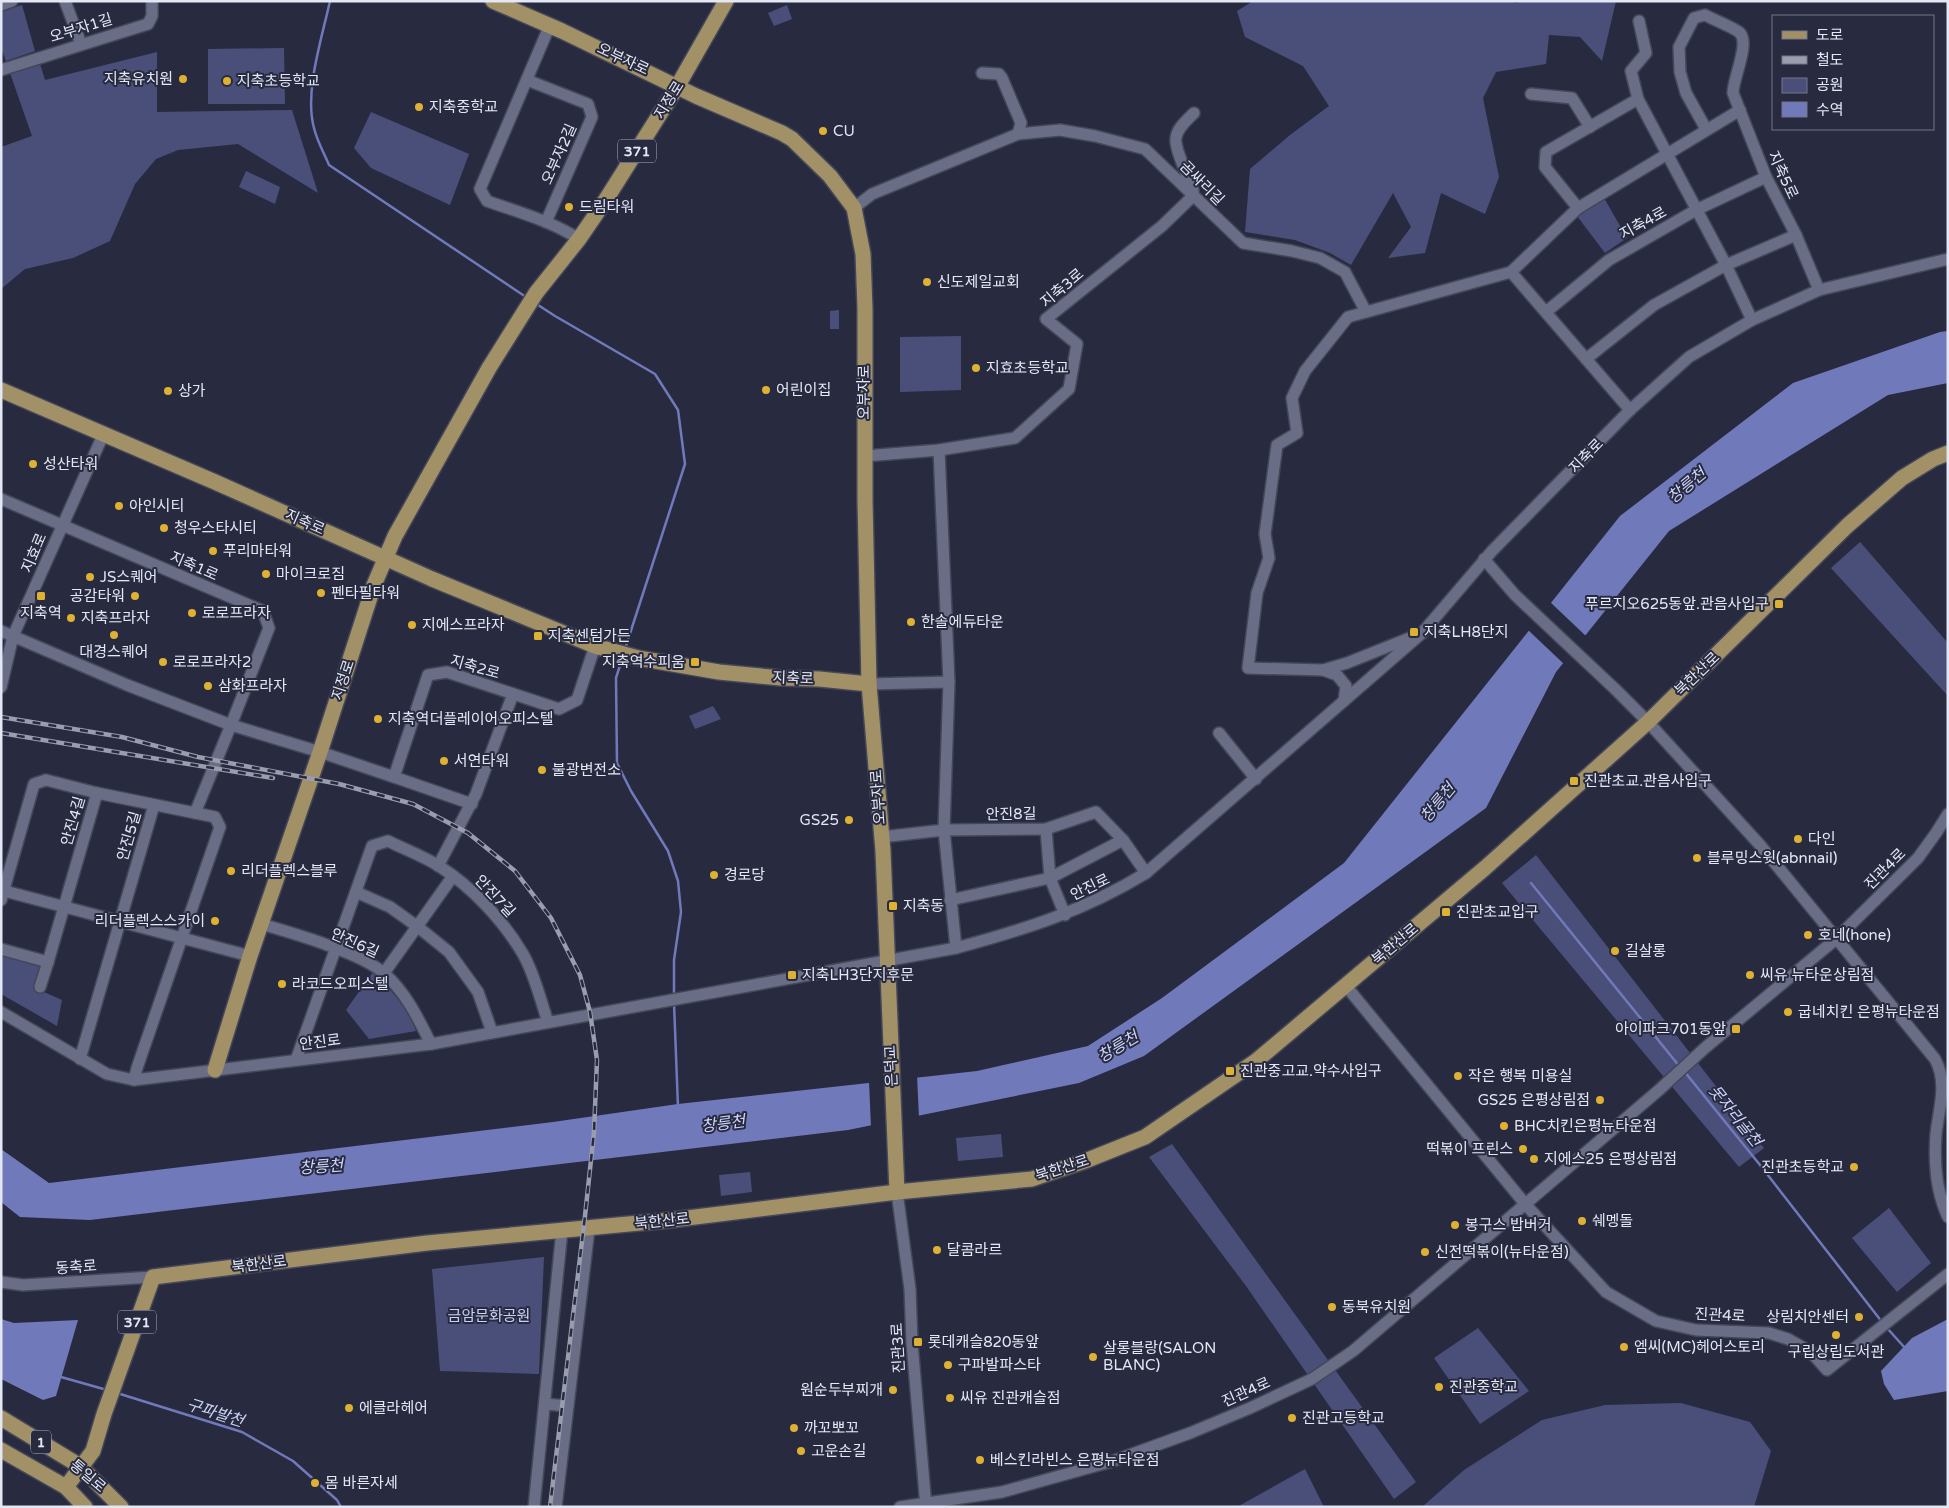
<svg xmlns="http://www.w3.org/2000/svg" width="1949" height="1508" font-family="'Varela Round','Noto Sans KR',sans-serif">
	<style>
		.green { fill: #494f79 }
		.water { fill: #7079ba }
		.pier { fill: #282b40 }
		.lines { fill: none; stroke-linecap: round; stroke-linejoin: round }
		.stream { stroke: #7079ba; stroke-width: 2.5 }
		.minor-casing { stroke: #444757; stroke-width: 14 }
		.major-casing { stroke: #444757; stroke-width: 18 }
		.minor { stroke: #696e86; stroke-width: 11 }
		.major { stroke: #a29067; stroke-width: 15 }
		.rail-casing { stroke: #9a9dad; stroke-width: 4.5 }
		.rail { stroke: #282b40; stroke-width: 2.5; stroke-dasharray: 8; stroke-linecap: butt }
		.poi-dot { fill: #deb133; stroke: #282b40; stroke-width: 2 }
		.labels { text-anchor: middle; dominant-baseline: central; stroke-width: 4; stroke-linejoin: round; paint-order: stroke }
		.shield { fill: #282b40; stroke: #acafbe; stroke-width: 1 }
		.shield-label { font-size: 14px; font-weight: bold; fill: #e4e7f4 }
		.street-label { font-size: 15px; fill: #e4e7f4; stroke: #282b40 }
		.poi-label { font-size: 15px; fill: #e4e7f4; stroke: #282b40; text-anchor: start }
		.park-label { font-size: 15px; fill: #cad1f6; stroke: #282b40 }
		.water-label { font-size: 16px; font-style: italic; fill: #ced5fb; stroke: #282b40 }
	</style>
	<rect width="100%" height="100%" fill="#282b40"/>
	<g class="green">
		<path d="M1253,1H1508L1517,3L1520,1H1616L1602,61L1580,37L1549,35L1546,64L1496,72L1483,98L1499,177L1485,214L1441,193L1425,253L1388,258L1411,227L1393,193L1351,265L1330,253L1295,240L1245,232L1250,169L1290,135L1329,106L1303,66L1245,37L1237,11Z"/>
		<path d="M22,5L35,51L6,61L1,48V12Z"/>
		<path d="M787,5L792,19L774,26L768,13Z"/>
		<path d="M284,48L285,104H208V49Z"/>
		<path d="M157,52V112L292,110L318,193L238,144L178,150L156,159L135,184L110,241L73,258L25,269L1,289V147L32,136L10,73L40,64L45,80Z"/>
		<path d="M371,112L469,154L450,205L371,168L354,148Z"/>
		<path d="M246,171L280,187L275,204L239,187Z"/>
		<path d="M1604,198L1627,238L1605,253L1577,216Z"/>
		<path d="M839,310V329H830V311Z"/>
		<path d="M961,336V390L900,392V337Z"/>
		<path d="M1860,542L1948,643V696L1831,568Z"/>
		<path d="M713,706L721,719L695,729L689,716Z"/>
		<path d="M1536,855L1764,1148L1739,1167L1502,883Z"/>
		<path d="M1,953L41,965L35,988L62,1000L57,1026L1,994Z"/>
		<path d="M373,972C391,990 407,1007 416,1031L369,1039L346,1010Z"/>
		<path d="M1001,1134L1003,1157L958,1161L956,1138Z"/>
		<path d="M1172,1144L1416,1482L1394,1499L1246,1286L1149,1157Z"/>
		<path d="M750,1172L752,1192L721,1196L719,1175Z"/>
		<path d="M1889,1208L1931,1263L1897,1292L1852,1238Z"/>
		<path d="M544,1257L539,1374L440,1371L432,1269Z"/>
		<path d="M1478,1328L1529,1391L1480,1424L1434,1358Z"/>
		<path d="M1681,1403L1750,1422L1771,1451L1754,1507H1422L1464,1470L1542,1420L1605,1405Z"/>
		<path d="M1305,1469L1324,1507H1237Z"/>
	</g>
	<g class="water">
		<path d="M1948,331V383L1888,395L1669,531L1556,672L1486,808L1144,1056L1079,1083L848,1130L90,1220L20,1217L1,1202V1149L49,1183L553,1122L678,1104L977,1071L1088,1046L1162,998L1344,863L1620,516L1793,383L1940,332Z"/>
		<path d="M1,1319L14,1323L78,1320L56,1396L43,1400L1,1379Z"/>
		<path d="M1948,1319V1391L1894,1400L1884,1384L1881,1371L1912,1338Z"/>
	</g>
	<g class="pier">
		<path d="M1549,601L1587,637L1565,665L1527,629Z"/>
		<path d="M917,1075L919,1118L871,1128L869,1081Z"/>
	</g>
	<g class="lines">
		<g class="stream">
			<path d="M330,1C322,38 304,92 314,128C317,141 324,153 329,165L526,297"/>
			<path d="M535,303L555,316L655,374L678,410L685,464L625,649"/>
			<path d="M622,659L616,678L617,763L631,791L668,851L678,881L681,912L674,960V997"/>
			<path d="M1531,883L1680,1067"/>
			<path d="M674,1003L678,1107"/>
			<path d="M1684,1071L1760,1165L1882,1322"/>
			<path d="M1887,1328L1905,1348"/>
			<path d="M61,1377L107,1390"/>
			<path d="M117,1393L242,1432L293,1461L337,1500L341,1507"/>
		</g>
		<g class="minor-casing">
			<g id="minor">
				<path d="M65,1L81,44"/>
				<path d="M1,5L12,1"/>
				<path d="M1639,21L1646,53L1631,71L1638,99L1726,265L1752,320"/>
				<path d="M550,25L480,189L487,201C518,212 551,221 579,239"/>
				<path d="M1,70L148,24L152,16V1"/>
				<path d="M982,73L999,74L1002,78L1021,123L1018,134"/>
				<path d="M527,80L588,104L592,117L546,222"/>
				<path d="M1531,94L1572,98L1590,127"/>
				<path d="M1706,129L1686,93L1680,72L1679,47L1694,18L1705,15C1712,19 1735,28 1740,33C1750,44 1733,78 1733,93L1766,177L1796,235L1819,290"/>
				<path d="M854,208L872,194L1018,134L1060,130L1095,136L1145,149L1243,243L1292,251L1320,258L1345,272L1366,312"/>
				<path d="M1578,208L1545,167L1546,152L1638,99"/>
				<path d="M1511,272L1348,317L1305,371L1292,398L1297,433L1277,445L1265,534L1269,558L1257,593L1248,668L1323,670L1347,663L1422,633L1492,551L1630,410L1689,357L1752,320L1819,290L1948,259"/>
				<path d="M1546,312L1609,260L1696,210L1766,177"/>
				<path d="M1586,359L1654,305L1726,265L1796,235"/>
				<path d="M1630,410L1511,272L1578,208L1740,110"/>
				<path d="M939,450L949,682L944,830L956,948"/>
				<path d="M865,456L939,450L1015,438L1069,389L1077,344L1046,319L1162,226L1193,196V190C1189,179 1174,148 1176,138C1177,128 1187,120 1194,113"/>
				<path d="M1,499L263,611L269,628L231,725L127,685L1,631"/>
				<path d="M1484,559L1515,595L1615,689L1648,722L1760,845L1935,1059C1948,1083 1939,1108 1936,1134C1934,1161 1936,1192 1948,1217"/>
				<path d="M1323,670L1337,675L1346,686L1344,701"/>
				<path d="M869,684L949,682"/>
				<path d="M1,687L13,636L104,433"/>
				<path d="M1219,733L1256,779"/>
				<path d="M394,777L472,804"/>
				<path d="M195,813L231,725L320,752L394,777L428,675L447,672L559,709L577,700L595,646"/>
				<path d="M1046,829L1050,878L1065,915"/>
				<path d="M881,837L944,830L1046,829L1096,812L1123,840L1146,873"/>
				<path d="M438,866L476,794L513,694"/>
				<path d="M1,890L250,956"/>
				<path d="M356,892L390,907L418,927L449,952L478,992L492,1032"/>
				<path d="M1,900L34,784L46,780L97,793L215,817L220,827L137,1068L134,1080"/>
				<path d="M950,900L1050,878L1123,840"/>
				<path d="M261,924C292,933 362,953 385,974C406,993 418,1018 431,1044"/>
				<path d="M1,949L48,962L97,793"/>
				<path d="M384,973L453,876"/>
				<path d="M1346,986L1526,1205L1606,1292L1656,1321L1696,1330L1769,1333L1788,1339L1811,1352L1827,1370L1948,1274"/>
				<path d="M40,987L48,962"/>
				<path d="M1,1012L107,1074L134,1080L431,1044L956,948C1026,929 1084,911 1146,873L1422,633"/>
				<path d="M80,1059L154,805"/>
				<path d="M296,1060L372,846L388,841C404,849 423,856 439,866C472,887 503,920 523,954C535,975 540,999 548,1022"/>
				<path d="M897,1192L910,1289L912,1343L926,1507"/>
				<path d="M1,1282L23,1285L153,1277"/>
				<path d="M545,1404L568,1406"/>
				<path d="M534,1507L562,1230"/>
				<path d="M556,1507L589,1229"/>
				<path d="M900,1507L1002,1492L1113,1461L1190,1433L1250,1408L1312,1379L1353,1351L1659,1090L1706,1047L1836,939L1918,858L1936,833L1948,814"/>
			</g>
		</g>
		<g class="major-casing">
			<g id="major">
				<path d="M493,1L562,31L696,96L782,133L792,139L830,176L854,208L863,254L865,309V500L869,684L883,851L897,1192"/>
				<path d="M1,390L215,482L432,579L595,646L638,658L719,672L781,678L819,679L869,684"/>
				<path d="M215,1070L250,956L320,752L374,585L395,536L489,368L536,293L579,239L605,201L677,87L726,1"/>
				<path d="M1,1418L80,1466L121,1507"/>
				<path d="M1,1450L66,1487L85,1507"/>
				<path d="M66,1487L93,1451L104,1414L153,1277L427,1243L671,1220L897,1192L1032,1179L1085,1161L1145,1137L1256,1061L1485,868L1648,722L1847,526L1902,478L1933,459L1948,453"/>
			</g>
		</g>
		<use href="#minor" class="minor"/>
		<use href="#major" class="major"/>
		<g class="rail-casing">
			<g id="rail">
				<path d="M1,717L122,737L198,757L339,784L413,804L468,833L515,871L551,918L580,975L590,1012L597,1060L594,1132L585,1216L550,1507"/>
				<path d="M1,733L273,778"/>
			</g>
		</g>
		<use href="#rail" class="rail"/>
	</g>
	<g class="poi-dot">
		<circle cx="183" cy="79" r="5"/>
		<circle cx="227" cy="81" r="5"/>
		<circle cx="419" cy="107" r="5"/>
		<circle cx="823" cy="131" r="5"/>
		<circle cx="569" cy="207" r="5"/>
		<circle cx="927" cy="282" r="5"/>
		<circle cx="976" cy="368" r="5"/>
		<circle cx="766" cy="390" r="5"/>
		<circle cx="168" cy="391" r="5"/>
		<circle cx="33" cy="464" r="5"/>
		<circle cx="119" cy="506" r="5"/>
		<circle cx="164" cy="528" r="5"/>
		<circle cx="213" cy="551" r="5"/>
		<circle cx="266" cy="574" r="5"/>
		<circle cx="90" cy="577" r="5"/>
		<circle cx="321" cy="593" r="5"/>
		<rect x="36" y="591" width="10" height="10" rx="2.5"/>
		<circle cx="135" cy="596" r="5"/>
		<rect x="1774" y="599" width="10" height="10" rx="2.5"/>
		<circle cx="192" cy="613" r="5"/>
		<circle cx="71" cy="618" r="5"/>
		<circle cx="911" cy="622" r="5"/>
		<circle cx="412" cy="625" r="5"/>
		<rect x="1409" y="627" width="10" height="10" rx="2.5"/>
		<circle cx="114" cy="635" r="5"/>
		<rect x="533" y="631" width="10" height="10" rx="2.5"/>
		<circle cx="163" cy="662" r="5"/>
		<rect x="690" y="657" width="10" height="10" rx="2.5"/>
		<circle cx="208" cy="686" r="5"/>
		<circle cx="378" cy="719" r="5"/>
		<circle cx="444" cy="761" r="5"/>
		<circle cx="542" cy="770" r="5"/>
		<rect x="1569" y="776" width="10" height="10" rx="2.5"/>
		<circle cx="849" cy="820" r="5"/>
		<circle cx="1798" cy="839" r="5"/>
		<circle cx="1697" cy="858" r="5"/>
		<circle cx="231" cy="871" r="5"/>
		<circle cx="714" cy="875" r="5"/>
		<rect x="888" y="901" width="10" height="10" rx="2.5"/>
		<rect x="1441" y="907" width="10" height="10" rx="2.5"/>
		<circle cx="215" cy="921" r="5"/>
		<circle cx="1808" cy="935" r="5"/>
		<circle cx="1615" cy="951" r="5"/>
		<rect x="787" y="970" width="10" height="10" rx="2.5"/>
		<circle cx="1750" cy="975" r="5"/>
		<circle cx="282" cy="984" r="5"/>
		<circle cx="1788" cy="1012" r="5"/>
		<rect x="1731" y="1024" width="10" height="10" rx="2.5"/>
		<rect x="1225" y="1066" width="10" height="10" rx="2.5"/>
		<circle cx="1458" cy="1076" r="5"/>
		<circle cx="1600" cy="1100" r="5"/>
		<circle cx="1504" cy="1126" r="5"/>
		<circle cx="1523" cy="1149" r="5"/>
		<circle cx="1534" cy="1159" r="5"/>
		<circle cx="1854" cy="1167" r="5"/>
		<circle cx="1582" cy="1221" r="5"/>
		<circle cx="1455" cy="1225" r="5"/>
		<circle cx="937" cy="1250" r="5"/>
		<circle cx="1425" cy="1252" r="5"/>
		<circle cx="1332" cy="1307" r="5"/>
		<circle cx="1859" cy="1317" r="5"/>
		<circle cx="1836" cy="1335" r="5"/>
		<rect x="913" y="1337" width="10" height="10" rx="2.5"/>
		<circle cx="1624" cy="1347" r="5"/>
		<circle cx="1093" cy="1357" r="5"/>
		<circle cx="948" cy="1365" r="5"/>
		<circle cx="1439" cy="1387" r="5"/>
		<circle cx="893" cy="1390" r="5"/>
		<circle cx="950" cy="1398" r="5"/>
		<circle cx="349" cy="1408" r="5"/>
		<circle cx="1292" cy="1418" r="5"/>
		<circle cx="794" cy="1428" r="5"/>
		<circle cx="801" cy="1451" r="5"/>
		<circle cx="980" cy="1460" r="5"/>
		<circle cx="315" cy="1483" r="5"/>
	</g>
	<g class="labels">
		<g class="shield">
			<rect x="618" y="139.5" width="38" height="23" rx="4"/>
			<rect x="118" y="1310.5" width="38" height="23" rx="4"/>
			<rect x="31" y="1430.5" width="20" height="23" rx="4"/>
		</g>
		<g class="shield-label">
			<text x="637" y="151">371</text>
			<text x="137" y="1322">371</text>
			<text x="41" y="1442">1</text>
		</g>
		<g class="street-label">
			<text transform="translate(81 28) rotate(-17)">오부자1길</text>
			<text transform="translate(623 59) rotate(25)">오부자로</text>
			<text transform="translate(669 100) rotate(-58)">지정로</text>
			<text transform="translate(559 154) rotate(-66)">오부자2길</text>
			<text transform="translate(1783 175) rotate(65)">지축5로</text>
			<text transform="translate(1202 183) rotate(45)">곰싸리길</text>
			<text transform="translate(1643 223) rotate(-29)">지축4로</text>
			<text transform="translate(1062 288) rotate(-40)">지축3로</text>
			<text transform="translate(864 392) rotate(-90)">오부자로</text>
			<text transform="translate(1586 456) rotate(-46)">지축로</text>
			<text transform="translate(305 522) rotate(24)">지축로</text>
			<text transform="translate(34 553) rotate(-67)">지효로</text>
			<text transform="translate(194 566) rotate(23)">지축1로</text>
			<text transform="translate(475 667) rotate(16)">지축2로</text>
			<text transform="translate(1697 674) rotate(-44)">북한산로</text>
			<text transform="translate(793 678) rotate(2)">지축로</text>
			<text transform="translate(343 680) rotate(-72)">지정로</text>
			<text transform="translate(878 797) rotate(-94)">오부자로</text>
			<text transform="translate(1011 814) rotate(-1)">안진8길</text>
			<text transform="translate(73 821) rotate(-74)">안진4길</text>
			<text transform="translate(129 836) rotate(-74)">안진5길</text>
			<text transform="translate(1885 869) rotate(-45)">진관4로</text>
			<text transform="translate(1090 887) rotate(-26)">안진로</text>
			<text transform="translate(495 896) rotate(47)">안진7길</text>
			<text transform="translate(355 943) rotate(24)">안진6길</text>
			<text transform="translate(1395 944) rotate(-40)">북한산로</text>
			<text transform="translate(320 1042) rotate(-7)">안진로</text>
			<text transform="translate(891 1066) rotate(-93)">은덕교</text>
			<text transform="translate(1062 1168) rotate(-18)">북한산로</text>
			<text transform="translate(662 1221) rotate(-6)">북한산로</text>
			<text transform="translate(259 1264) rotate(-7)">북한산로</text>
			<text transform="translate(76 1267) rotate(-4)">동축로</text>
			<text transform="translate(1720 1315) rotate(3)">진관4로</text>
			<text transform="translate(898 1348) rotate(-93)">진관3로</text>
			<text transform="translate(1246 1392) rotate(-24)">진관4로</text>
			<text transform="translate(88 1476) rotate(40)">통일로</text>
		</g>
		<g class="poi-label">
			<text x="173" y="79" text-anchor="end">지축유치원</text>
			<text x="237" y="81">지축초등학교</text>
			<text x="429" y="107">지축중학교</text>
			<text x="833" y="131">CU</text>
			<text x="579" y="207">드림타워</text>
			<text x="937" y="282">신도제일교회</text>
			<text x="986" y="368">지효초등학교</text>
			<text x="776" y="390">어린이집</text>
			<text x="178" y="391">상가</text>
			<text x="43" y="464">성산타워</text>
			<text x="129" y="506">아인시티</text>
			<text x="174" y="528">청우스타시티</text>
			<text x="223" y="551">푸리마타워</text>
			<text x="276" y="574">마이크로짐</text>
			<text x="100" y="577">JS스퀘어</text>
			<text x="331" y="593">펜타필타워</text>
			<text x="125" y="596" text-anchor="end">공감타워</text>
			<text x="1769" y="604" text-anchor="end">푸르지오625동앞.관음사입구</text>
			<text x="41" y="613" text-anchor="middle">지축역</text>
			<text x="202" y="613">로로프라자</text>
			<text x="81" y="618">지축프라자</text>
			<text x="921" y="622">한솔에듀타운</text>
			<text x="422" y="625">지에스프라자</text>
			<text x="1424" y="632">지축LH8단지</text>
			<text x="548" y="636">지축센텀가든</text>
			<text x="114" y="652" text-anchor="middle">대경스퀘어</text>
			<text x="173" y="662">로로프라자2</text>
			<text x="685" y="662" text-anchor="end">지축역수피움</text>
			<text x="218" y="686">삼화프라자</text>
			<text x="388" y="719">지축역더플레이어오피스텔</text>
			<text x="454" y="761">서연타워</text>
			<text x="552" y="770">불광변전소</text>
			<text x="1584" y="781">진관초교.관음사입구</text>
			<text x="839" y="820" text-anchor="end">GS25</text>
			<text x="1808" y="839">다인</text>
			<text x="1707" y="858">블루밍스윗(abnnail)</text>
			<text x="241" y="871">리더플렉스블루</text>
			<text x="724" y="875">경로당</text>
			<text x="903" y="906">지축동</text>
			<text x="1456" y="912">진관초교입구</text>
			<text x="205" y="921" text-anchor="end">리더플렉스스카이</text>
			<text x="1818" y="935">호네(hone)</text>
			<text x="1625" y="951">길살롱</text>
			<text x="802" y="975">지축LH3단지후문</text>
			<text x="1760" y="975">씨유 뉴타운상림점</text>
			<text x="292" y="984">라코드오피스텔</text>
			<text x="1798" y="1012">굽네치킨 은평뉴타운점</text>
			<text x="1726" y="1029" text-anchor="end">아이파크701동앞</text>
			<text x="1240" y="1071">진관중고교.약수사입구</text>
			<text x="1468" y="1076">작은 행복 미용실</text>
			<text x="1590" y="1100" text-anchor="end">GS25 은평상림점</text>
			<text x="1514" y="1126">BHC치킨은평뉴타운점</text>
			<text x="1513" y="1149" text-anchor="end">떡볶이 프린스</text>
			<text x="1544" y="1159">지에스25 은평상림점</text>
			<text x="1844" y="1167" text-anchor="end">진관초등학교</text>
			<text x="1592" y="1221">쉐멩돌</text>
			<text x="1465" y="1225">봉구스 밥버거</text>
			<text x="947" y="1250">달콤라르</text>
			<text x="1435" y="1252">신전떡볶이(뉴타운점)</text>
			<text x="1342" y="1307">동북유치원</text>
			<text x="1849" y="1317" text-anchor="end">상림치안센터</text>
			<text x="928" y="1342">롯데캐슬820동앞</text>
			<text x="1634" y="1347">엠씨(MC)헤어스토리</text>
			<text x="1103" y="1348">살롱블랑(SALON<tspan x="1103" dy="17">BLANC)</tspan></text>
			<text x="1836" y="1352" text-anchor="middle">구립상립도서관</text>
			<text x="958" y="1365">구파발파스타</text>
			<text x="1449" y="1387">진관중학교</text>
			<text x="883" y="1390" text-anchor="end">원순두부찌개</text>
			<text x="960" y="1398">씨유 진관캐슬점</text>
			<text x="359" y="1408">에클라헤어</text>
			<text x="1302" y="1418">진관고등학교</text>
			<text x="804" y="1428">까꼬뽀꼬</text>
			<text x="811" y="1451">고운손길</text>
			<text x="990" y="1460">베스킨라빈스 은평뉴타운점</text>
			<text x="325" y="1483">몸 바른자세</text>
		</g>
		<g class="park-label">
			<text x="489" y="1316">금암문화공원</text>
		</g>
		<g class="water-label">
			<text transform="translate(1687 486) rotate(-40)">창릉천</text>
			<text transform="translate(1438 803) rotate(-50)">창릉천</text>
			<text transform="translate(1118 1047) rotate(-31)">창릉천</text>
			<text transform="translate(1735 1116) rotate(51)">못자리골천</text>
			<text transform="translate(723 1124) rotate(-7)">창릉천</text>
			<text transform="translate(321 1167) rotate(-4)">창릉천</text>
			<text transform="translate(215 1413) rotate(18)">구파발천</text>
		</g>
	</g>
	<rect width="1949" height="1508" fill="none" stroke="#e4e7f4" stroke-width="5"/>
	<rect x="1772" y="15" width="162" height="115" fill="#282b40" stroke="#737688"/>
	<rect x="1782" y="31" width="25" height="8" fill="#a29067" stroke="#737688"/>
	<text x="1816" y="40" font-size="15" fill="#e4e7f4">도로</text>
	<rect x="1782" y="56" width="25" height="8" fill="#9a9dad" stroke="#737688"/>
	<text x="1816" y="65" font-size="15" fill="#e4e7f4">철도</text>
	<rect x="1782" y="78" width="25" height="15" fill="#494f79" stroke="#737688"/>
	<text x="1816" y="90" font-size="15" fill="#e4e7f4">공원</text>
	<rect x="1782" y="102" width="25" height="15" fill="#7079ba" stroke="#737688"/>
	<text x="1816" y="115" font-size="15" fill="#e4e7f4">수역</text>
</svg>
